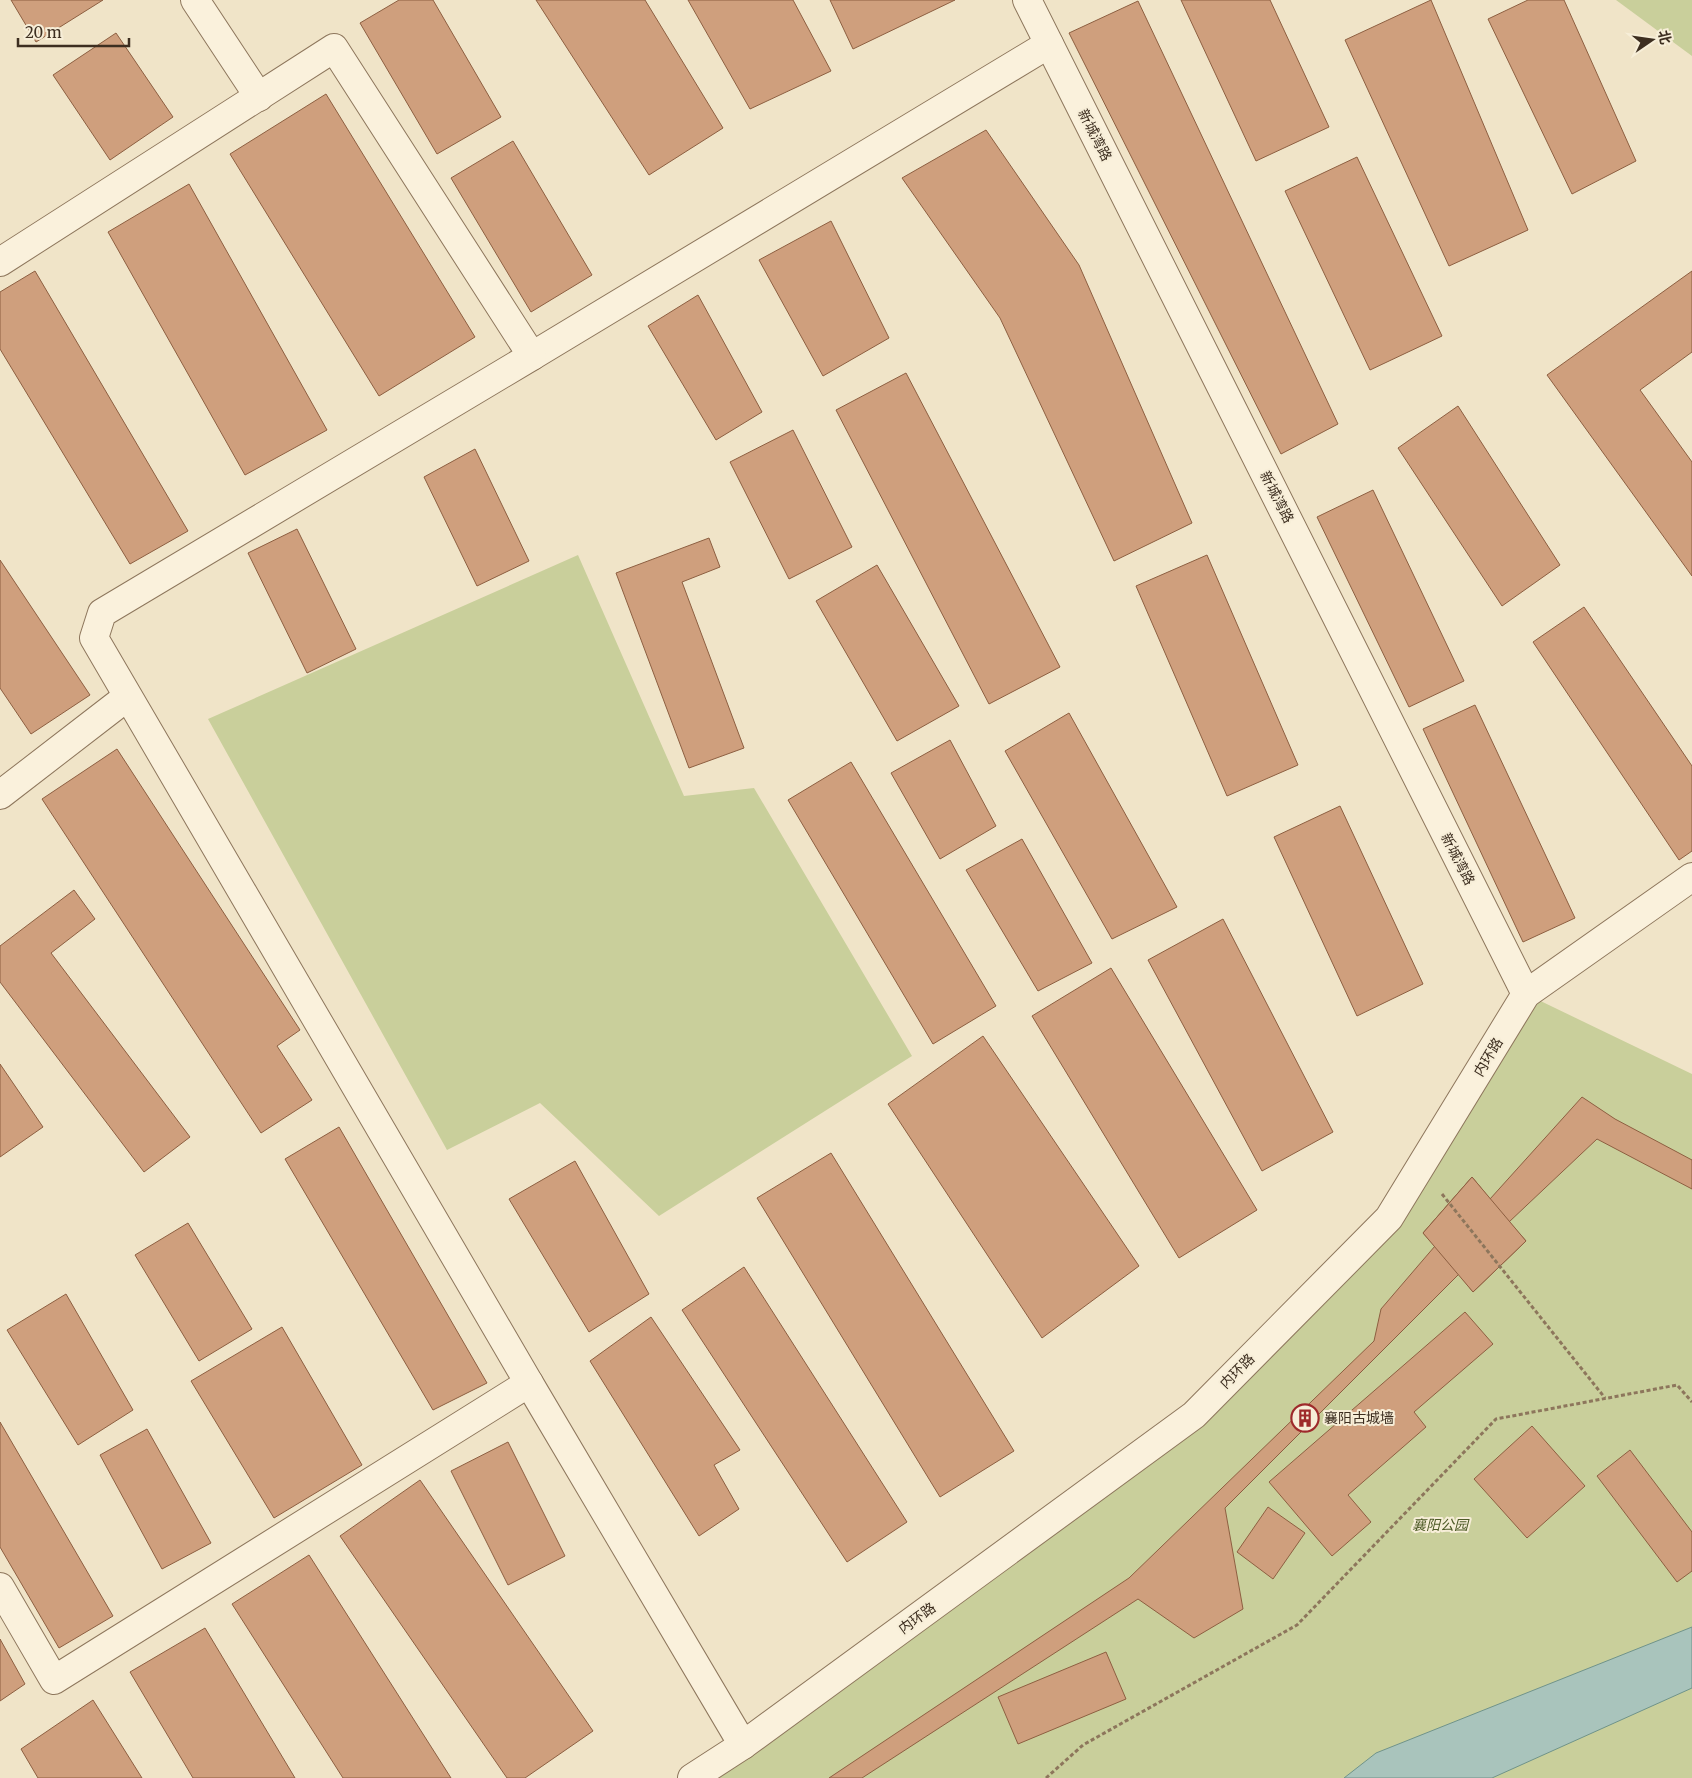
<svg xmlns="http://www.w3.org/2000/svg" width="1692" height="1778" font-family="Merriweather,'Noto Sans SC',serif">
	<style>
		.green { fill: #c9cf9b }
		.water { fill: #a9c4bc; stroke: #6f938a }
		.building { fill: #cf9f7d; stroke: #8d5f41 }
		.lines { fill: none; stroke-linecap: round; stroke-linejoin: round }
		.minor-casing { stroke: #8d765c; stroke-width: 30 }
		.path { stroke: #8d765c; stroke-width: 3; stroke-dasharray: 4 2.5; stroke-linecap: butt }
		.minor { stroke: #faf1dc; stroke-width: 28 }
		.labels { text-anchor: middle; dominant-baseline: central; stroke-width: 4; stroke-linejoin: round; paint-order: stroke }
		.street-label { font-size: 14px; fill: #3d2e20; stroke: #f7eed8 }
		.poi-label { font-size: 14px; fill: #3d2e20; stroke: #f7eed8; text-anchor: start }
		.park-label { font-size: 14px; font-style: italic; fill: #4d5a26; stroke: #f7eed8 }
	</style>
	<rect width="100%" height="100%" fill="#f0e4c8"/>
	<g class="green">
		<path d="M1616,0H1692V56Z"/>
		<path d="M578,555L684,796L754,788L912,1056L659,1216L540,1103L447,1150L208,719Z"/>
		<path d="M1526,994L1692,1074V1778H692L1194,1415L1389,1218Z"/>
	</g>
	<path class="water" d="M1692,1627V1688L1492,1778H1344L1376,1753Z"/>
	<g class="building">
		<path d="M11,0H103L36,42Z"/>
		<path d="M399,0H433L501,117L437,154L360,23Z"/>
		<path d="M536,0H645L723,128L649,175Z"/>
		<path d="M688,0H793L831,71L750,109Z"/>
		<path d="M830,0H955L853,49Z"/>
		<path d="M1181,0H1270L1329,127L1256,161Z"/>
		<path d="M1431,0L1528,230L1449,266L1345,40Z"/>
		<path d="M1528,0H1564L1636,161L1572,194L1488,19Z"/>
		<path d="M1138,1L1338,424L1281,454L1069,33Z"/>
		<path d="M116,33L173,117L110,160L53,75Z"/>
		<path d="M326,94L475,337L379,396L230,154Z"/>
		<path d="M986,130L1079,265L1192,523L1114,561L1000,318L902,178Z"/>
		<path d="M513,141L592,275L531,312L451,178Z"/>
		<path d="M1357,157L1442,336L1370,370L1285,191Z"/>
		<path d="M189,184L327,430L245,475L108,232Z"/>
		<path d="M831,221L889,338L823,376L759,260Z"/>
		<path d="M35,271L188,531L130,564L0,349V292Z"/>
		<path d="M1692,271V352L1640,390L1692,462V576L1547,375Z"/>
		<path d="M698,295L762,412L716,440L648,326Z"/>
		<path d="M906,373L1060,667L989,704L836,410Z"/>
		<path d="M1458,406L1560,565L1502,606L1398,448Z"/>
		<path d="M793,430L852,547L789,579L730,462Z"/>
		<path d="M475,449L529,561L477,586L424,477Z"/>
		<path d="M1373,490L1464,681L1409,707L1317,517Z"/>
		<path d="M297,529L356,649L307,673L248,553Z"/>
		<path d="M709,538L720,567L682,582L744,748L689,768L616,573Z"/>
		<path d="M1207,555L1298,765L1227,796L1136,586Z"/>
		<path d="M0,560L90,695L31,734L0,688Z"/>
		<path d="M877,565L959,706L897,741L816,601Z"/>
		<path d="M1584,607L1692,766V851L1679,860L1533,642Z"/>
		<path d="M1475,705L1575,918L1523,942L1423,729Z"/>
		<path d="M1069,713L1177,907L1112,939L1005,751Z"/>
		<path d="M950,740L996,826L940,859L891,773Z"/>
		<path d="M117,749L300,1030L277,1046L312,1100L261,1133L42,799Z"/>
		<path d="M851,762L996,1006L933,1044L788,800Z"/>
		<path d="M1340,806L1423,984L1357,1016L1274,837Z"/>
		<path d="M1022,839L1092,963L1038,991L966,870Z"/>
		<path d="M74,890L95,919L51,953L190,1137L144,1172L0,982V946Z"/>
		<path d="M1223,919L1333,1132L1262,1171L1148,960Z"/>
		<path d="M1111,968L1257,1210L1179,1258L1032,1016Z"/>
		<path d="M983,1036L1139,1266L1042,1338L888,1104Z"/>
		<path d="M0,1064L43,1127L0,1157Z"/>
		<path d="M1582,1097L1615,1119L1692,1160V1189L1597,1139L1509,1222L1526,1241L1473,1292L1459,1274L1225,1508L1243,1609L1194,1638L1138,1599L862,1778H829L1129,1578L1374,1341L1381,1309L1435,1246L1423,1233L1472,1177L1490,1199Z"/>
		<path d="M339,1127L487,1383L433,1410L285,1159Z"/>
		<path d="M831,1153L1014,1451L940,1497L757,1198Z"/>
		<path d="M575,1161L649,1294L589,1332L509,1199Z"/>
		<path d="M1472,1177L1526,1241L1473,1292L1423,1233Z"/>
		<path d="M188,1223L252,1329L199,1361L135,1255Z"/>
		<path d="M744,1267L907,1522L847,1562L682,1310Z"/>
		<path d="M66,1294L133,1410L78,1445L7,1330Z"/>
		<path d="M1465,1312L1493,1344L1414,1412L1426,1427L1348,1495L1371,1522L1332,1556L1269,1482Z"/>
		<path d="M651,1317L740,1450L714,1465L739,1509L699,1536L590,1361Z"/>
		<path d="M282,1327L362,1465L274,1518L191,1381Z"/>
		<path d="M0,1422L113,1616L59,1648L0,1547Z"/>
		<path d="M1532,1426L1585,1486L1527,1538L1474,1479Z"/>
		<path d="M147,1429L211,1543L162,1569L100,1455Z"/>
		<path d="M508,1442L565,1556L508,1585L451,1471Z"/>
		<path d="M1630,1450L1692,1532V1571L1677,1582L1597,1476Z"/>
		<path d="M420,1480L593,1731L525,1778H507L340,1536Z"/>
		<path d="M1268,1507L1305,1533L1273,1579L1237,1552Z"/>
		<path d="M309,1555L451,1778H343L232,1604Z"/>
		<path d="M205,1628L295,1778H193L130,1672Z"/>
		<path d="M0,1639L25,1684L0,1701Z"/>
		<path d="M1106,1652L1126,1699L1018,1744L998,1697Z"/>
		<path d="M93,1700L142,1778H38L21,1749Z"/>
	</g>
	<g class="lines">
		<g class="minor-casing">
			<g id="minor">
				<path d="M195,0L259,97"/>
				<path d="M1027,0L1526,994"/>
				<path d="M0,262L334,48L532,356L1049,44"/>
				<path d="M0,795L127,697"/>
				<path d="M529,1383L94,638L102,613L532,356"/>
				<path d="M0,1587L54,1680L529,1383L743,1745"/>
				<path d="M692,1778L743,1745L1194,1415L1389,1218L1526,994L1692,877"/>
			</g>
		</g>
		<g class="path">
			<path d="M1442,1194L1605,1398"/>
			<path d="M1046,1778L1083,1745L1297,1625L1496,1419L1677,1385L1692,1402"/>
		</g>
		<use href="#minor" class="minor"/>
	</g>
	<defs>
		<g id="building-ring" transform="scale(1.4375)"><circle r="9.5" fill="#f7eed8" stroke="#9e2a2b" stroke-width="1.5"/><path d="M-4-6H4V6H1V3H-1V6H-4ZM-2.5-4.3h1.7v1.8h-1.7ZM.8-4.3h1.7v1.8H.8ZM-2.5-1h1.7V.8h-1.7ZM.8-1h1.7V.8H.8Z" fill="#9e2a2b"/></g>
	</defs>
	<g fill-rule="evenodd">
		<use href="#building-ring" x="1305" y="1418"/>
	</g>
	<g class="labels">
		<g class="street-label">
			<text transform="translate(1095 135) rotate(63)">新城湾路</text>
			<text transform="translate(1277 497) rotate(63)">新城湾路</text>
			<text transform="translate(1458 859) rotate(63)">新城湾路</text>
			<text transform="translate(1488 1057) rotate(-59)">内环路</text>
			<text transform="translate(1237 1371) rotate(-45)">内环路</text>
			<text transform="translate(917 1618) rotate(-36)">内环路</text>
		</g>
		<g class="poi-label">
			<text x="1324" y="1418">襄阳古城墙</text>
		</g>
		<g class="park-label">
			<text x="1440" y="1525">襄阳公园</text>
		</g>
	</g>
	<g transform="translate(1652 40) rotate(77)" stroke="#f7eed8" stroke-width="4" paint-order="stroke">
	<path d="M0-4L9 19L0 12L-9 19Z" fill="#3d2e20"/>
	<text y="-8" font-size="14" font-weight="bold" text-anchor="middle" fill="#3d2e20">北</text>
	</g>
	<path d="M18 38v8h111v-8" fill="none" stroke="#3d2e20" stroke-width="2.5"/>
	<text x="25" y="38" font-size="15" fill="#3d2e20" stroke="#f7eed8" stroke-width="4" paint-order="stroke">20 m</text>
</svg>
